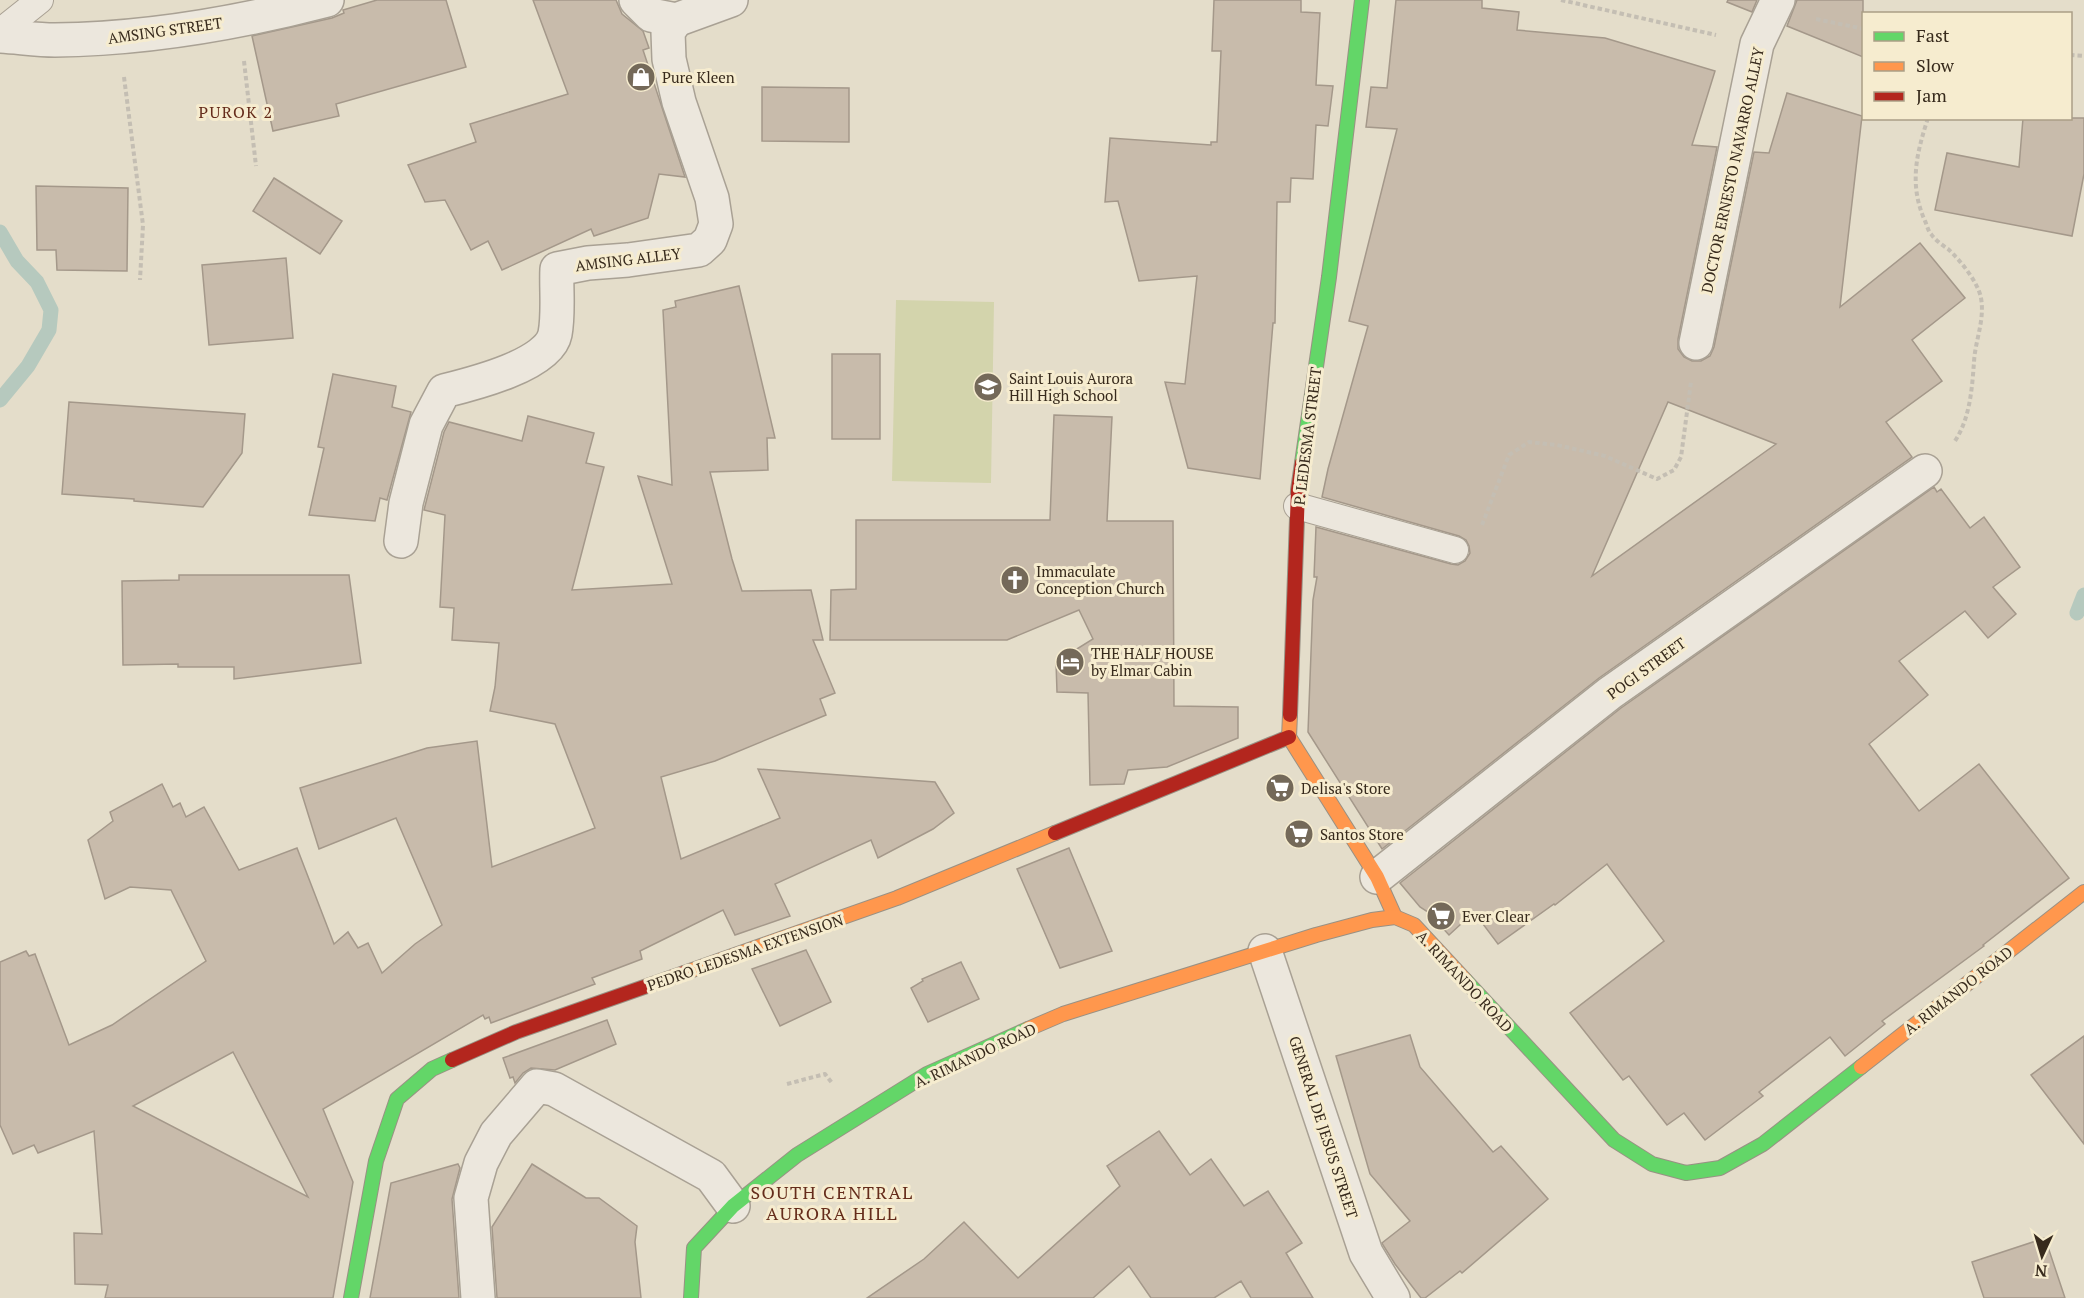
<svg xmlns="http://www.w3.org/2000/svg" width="2084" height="1298" font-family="'PT Serif',serif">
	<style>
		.green { fill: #d3d4ac }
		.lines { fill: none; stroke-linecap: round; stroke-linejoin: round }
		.stream { stroke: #b6c9be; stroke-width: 15 }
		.building { fill: #c8bbab; stroke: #a4988a; stroke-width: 1.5; fill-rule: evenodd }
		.lane-casing { stroke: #a9a194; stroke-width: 28 }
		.street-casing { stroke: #a9a194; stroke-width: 36 }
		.fast-casing { stroke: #999184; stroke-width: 16 }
		.slow-casing { stroke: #999184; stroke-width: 16 }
		.jam-casing { stroke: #999184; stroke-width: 16 }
		.path { stroke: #c4beb3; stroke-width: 4; stroke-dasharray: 4.5 3; stroke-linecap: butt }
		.lane { stroke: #ece7dd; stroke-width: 26 }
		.street { stroke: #ece7dd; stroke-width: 33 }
		.fast { stroke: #63d668; stroke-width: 14 }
		.slow { stroke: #ff974d; stroke-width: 14 }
		.jam { stroke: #b3261e; stroke-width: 14 }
		.labels { text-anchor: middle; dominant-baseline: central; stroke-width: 6; stroke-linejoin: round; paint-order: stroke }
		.street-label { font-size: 15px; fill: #372a1c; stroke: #f6eccf }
		.poi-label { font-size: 15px; fill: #372a1c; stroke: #f6eccf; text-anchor: start }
		.neighbourhood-label { font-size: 16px; letter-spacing: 1.5px; fill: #652c1b; stroke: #f6eccf }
		.quarter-label { font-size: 18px; letter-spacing: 1.5px; fill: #652c1b; stroke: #f6eccf }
	</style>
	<rect width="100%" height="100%" fill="#e4ddca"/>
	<path class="green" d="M896,300L994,302L991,483L892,481Z"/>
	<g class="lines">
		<g class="stream">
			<path d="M0,232L17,261L37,282L51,310L49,330L28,366L0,400"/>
			<path d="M2077,613L2084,595"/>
		</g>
	</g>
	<g class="building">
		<path d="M377,0H446L466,67L336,104L339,116L273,131L252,36L332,18L344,13L343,10Z"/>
		<path d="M533,0H616L622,14L643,31L649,48L643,50L685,177L659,174L648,218L594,236L591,229L502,270L488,241L471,250L445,200L425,202L408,165L476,142L470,124L568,94Z"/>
		<path d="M1214,0H1301V12L1320,13L1316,85L1333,86L1328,126L1316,125L1313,179L1291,178L1290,202H1277L1275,323H1273L1260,479L1188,468L1165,382L1185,384L1197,276L1139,281L1118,201L1105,202L1110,138L1211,145V142H1217L1221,51H1212Z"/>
		<path d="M1396,0H1482V8L1519,12L1517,30L1605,38L1715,71L1692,145L1717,147L1678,339V349L1684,357L1692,361H1701L1710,356L1714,347L1754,152L1769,153L1787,93L1862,116L1840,307L1920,243L1965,298L1912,340L1942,381L1886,422L1912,457L1599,678L1382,849L1308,732L1313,600L1317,577H1314L1316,527L1451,564L1458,565L1465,561L1470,553L1469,546L1466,540L1459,536L1322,497L1328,469L1368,326L1349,321L1397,129L1366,127L1371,87L1387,88ZM1668,402L1776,444L1592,576Z"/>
		<path d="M1728,0H1757L1752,12L1727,2Z"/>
		<path d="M1797,0H1863V57L1787,26Z"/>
		<path d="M762,87L849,88V142L762,141Z"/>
		<path d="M2023,118H2084V174L2072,236L1935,210L1947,153L2019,167Z"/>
		<path d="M274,178L342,221L320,254L253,211Z"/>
		<path d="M36,186L128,188L127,271L57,270L56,250H37Z"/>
		<path d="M286,258L293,338L209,345L202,265Z"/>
		<path d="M739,286L775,438H767L768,470L710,472L732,559L742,591L811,590L823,640H813L835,693L820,699L826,715L715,761L661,777L681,859L780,818L758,769L935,782L954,813L933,829L878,858L871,840L775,884L790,916L735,935L723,910L640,951L642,959L592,978L595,984L491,1023L489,1017L485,1019L483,1015L323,1109L353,1182L333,1298H105L108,1285L75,1284L74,1233L102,1234L94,1131L38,1153L34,1145L13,1154L0,1125V962L26,951L29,956L35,954L69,1045L112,1025L206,961L171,890L130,887L105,899L88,840L113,821L110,812L162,784L173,807L180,803L186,817L204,807L239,870L297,848L334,944L348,932L358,948L368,943L382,973L415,944L442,925L396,818L319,849L300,788L427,748L477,741L492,867L595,828L555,724L490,711L495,687L499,643L452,640L454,608L440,607L445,515L424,510L444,432L449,422L522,441L528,416L594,433L586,463L604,467L572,590L672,584L638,476L672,485L663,310L676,307L675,301ZM233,1052L308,1197L133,1106Z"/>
		<rect x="832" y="354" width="48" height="85"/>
		<path d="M333,374L396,386L392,407L411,412L387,500L380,498L375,521L309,515L324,448L318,447Z"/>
		<path d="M69,402L245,414L242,453L203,507L134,501V499L62,494Z"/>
		<path d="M1054,415L1112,417L1107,521H1173L1174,706L1238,707V738L1167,767L1128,770L1124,784L1090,785L1088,693L1057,692L1056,662L1093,639L1079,610L1007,640H830L831,590L856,589V520H1050Z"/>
		<path d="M1934,487L1937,492L1941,489L1970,528L1984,517L2020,567L1993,587L2016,614L1988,638L1965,611L1899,661L1928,695L1869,744L1919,811L1979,764L2069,878L1983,945L1984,946L1882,1021L1885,1024L1845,1056L1830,1037L1759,1092L1763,1096L1705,1140L1684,1113L1667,1125L1629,1076L1623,1080L1570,1013L1664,941L1607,864L1555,905L1554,904L1498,944L1474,912L1449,935L1428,912L1420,907L1400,883L1621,708Z"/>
		<path d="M179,575H349L361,663L234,679V667H178V664L123,665L122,581L179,580Z"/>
		<path d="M1069,848L1112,951L1060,968L1017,869Z"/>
		<path d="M806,950L831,1002L780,1026L752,969Z"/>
		<path d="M961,962L979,999L928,1022L911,988L923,981L922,979Z"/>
		<path d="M607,1020L616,1044L555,1070L531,1068L523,1073L515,1083L513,1077L510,1078L503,1058Z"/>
		<path d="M1410,1035L1420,1067L1493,1152L1501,1146L1548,1199L1462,1273L1460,1271L1425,1298H1421L1395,1264L1383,1245L1382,1243L1410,1221L1370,1174L1336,1056Z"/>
		<path d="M2084,1036V1144L2031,1075Z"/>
		<path d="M1159,1131L1190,1175L1211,1159L1244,1206L1268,1191L1302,1243L1286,1253L1313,1298H1251L1241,1281L1214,1298H1151L1129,1266L1093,1298H867L924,1259L964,1222L1018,1278L1120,1186L1107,1166Z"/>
		<path d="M458,1164L460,1168L452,1199L459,1298H370L391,1183Z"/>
		<path d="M532,1164L586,1198H599L637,1226L635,1242L641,1298H497L492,1227Z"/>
		<path d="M2045,1238L2065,1298H1984L1972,1262Z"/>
	</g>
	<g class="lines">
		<g class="lane-casing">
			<g id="lane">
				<path d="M0,32L40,0"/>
				<path d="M1297,506L1455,550"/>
			</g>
		</g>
		<g class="street-casing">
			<g id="street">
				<path d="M636,0L651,15L676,20L731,0"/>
				<path d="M0,36C18,37 37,40 55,40C147,39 239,23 327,0"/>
				<path d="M1696,343L1757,44L1778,0"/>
				<path d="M401,541L406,503L426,425L444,391C472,384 549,365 555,334C559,313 556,289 557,269L588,263L628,260L699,250L710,240L716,224L712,198L679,102L669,59L668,32L676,20"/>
				<path d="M1377,877L1610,693L1925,471"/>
				<path d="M1265,951L1366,1253L1393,1298"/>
				<path d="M478,1298L471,1198L481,1163L496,1134L537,1086L554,1089L711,1176L733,1206"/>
			</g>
		</g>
		<g class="fast-casing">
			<g id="fast">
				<path d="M1302,463L1329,277L1362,0"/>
				<path d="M1465,980L1614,1140L1652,1164L1686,1173L1720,1168L1763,1144L1861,1067"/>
				<path d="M351,1298L376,1161L397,1099L432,1069L452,1060"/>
				<path d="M691,1298L694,1248L733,1206L797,1155L927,1074L1028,1029"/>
			</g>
		</g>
		<g class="slow-casing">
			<g id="slow">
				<path d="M1290,715L1289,737L1377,877L1395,917"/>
				<path d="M684,973L897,898L1055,833"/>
				<path d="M1028,1029L1063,1014L1316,935L1372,920L1395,917L1414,925L1465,980"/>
				<path d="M1861,1067L2084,892"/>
			</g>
		</g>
		<g class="jam-casing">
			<g id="jam">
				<path d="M1290,715L1298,490L1302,463"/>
				<path d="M1055,833L1289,737"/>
				<path d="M452,1060L516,1032L684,973"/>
			</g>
		</g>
		<g class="path">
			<path d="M1561,0L1716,35"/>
			<path d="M1816,19L1864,29"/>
			<path d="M2070,55L2084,56"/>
			<path d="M244,61L256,166"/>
			<path d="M124,77L143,225L140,280"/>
			<path d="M1928,118C1916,155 1909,185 1925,221C1927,225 1928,231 1931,234C1935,240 1942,245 1948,249C1960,260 1978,282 1981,298C1985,320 1975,341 1974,362C1972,389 1970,418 1955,441"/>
			<path d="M1482,525L1509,455L1529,442L1557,445L1605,456L1657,479L1674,470L1681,457L1691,382"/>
			<path d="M787,1084L825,1074L832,1083"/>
		</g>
		<use href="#lane" class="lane"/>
		<use href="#street" class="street"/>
		<use href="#fast" class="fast"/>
		<use href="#slow" class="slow"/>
		<use href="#jam" class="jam"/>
	</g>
	<defs>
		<g id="shop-disc" transform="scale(1.5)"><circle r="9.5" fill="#746959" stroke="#f6eccf"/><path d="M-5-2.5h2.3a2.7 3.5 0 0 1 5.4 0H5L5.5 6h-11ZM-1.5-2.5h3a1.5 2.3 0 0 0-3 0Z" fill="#fff"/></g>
		<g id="school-disc" transform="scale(1.5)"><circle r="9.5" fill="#746959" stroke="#f6eccf"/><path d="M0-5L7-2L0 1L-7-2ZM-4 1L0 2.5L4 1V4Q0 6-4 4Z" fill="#fff"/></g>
		<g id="church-disc" transform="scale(1.5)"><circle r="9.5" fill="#746959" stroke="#f6eccf"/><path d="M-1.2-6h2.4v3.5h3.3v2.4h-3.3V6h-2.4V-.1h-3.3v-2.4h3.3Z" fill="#fff"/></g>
		<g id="hotel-disc" transform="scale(1.5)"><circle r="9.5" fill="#746959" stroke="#f6eccf"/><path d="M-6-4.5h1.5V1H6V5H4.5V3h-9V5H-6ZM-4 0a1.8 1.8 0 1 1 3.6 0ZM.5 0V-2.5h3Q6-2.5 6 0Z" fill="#fff"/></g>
		<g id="supermarket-disc" transform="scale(1.5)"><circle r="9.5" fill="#746959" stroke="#f6eccf"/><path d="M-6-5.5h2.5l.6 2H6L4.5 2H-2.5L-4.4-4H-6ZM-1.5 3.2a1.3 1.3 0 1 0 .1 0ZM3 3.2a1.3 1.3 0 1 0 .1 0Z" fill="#fff"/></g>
	</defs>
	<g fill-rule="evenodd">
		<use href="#shop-disc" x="641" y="77"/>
		<use href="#school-disc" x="988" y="387"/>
		<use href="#church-disc" x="1015" y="580"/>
		<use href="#hotel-disc" x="1070" y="662"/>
		<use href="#supermarket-disc" x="1280" y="788"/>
		<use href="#supermarket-disc" x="1299" y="834"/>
		<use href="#supermarket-disc" x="1441" y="916"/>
	</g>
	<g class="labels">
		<g class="street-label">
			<text transform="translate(165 30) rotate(-8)">AMSING STREET</text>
			<text transform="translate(1732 170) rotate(-78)">DOCTOR ERNESTO NAVARRO ALLEY</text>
			<text transform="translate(628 259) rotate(-7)">AMSING ALLEY</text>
			<text transform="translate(1307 436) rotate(-83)">P. LEDESMA STREET</text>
			<text transform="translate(1646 668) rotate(-36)">POGI STREET</text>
			<text transform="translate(745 952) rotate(-19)">PEDRO LEDESMA EXTENSION</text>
			<text transform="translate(1465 981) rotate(47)">A. RIMANDO ROAD</text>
			<text transform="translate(1958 990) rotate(-38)">A. RIMANDO ROAD</text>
			<text transform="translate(975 1055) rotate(-25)">A. RIMANDO ROAD</text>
			<text transform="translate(1324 1127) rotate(72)">GENERAL DE JESUS STREET</text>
		</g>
		<g class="poi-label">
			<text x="662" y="77">Pure Kleen</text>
			<text x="1009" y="378">Saint Louis Aurora<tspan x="1009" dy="17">Hill High School</tspan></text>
			<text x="1036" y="571">Immaculate<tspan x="1036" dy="17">Conception Church</tspan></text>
			<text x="1091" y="653">THE HALF HOUSE<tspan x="1091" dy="17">by Elmar Cabin</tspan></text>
			<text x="1301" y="788">Delisa's Store</text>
			<text x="1320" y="834">Santos Store</text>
			<text x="1462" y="916">Ever Clear</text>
		</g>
		<g class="neighbourhood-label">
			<text x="236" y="112">PUROK 2</text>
		</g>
		<g class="quarter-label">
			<text x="832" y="1192">SOUTH CENTRAL<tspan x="832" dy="21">AURORA HILL</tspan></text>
		</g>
	</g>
	<rect x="1862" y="12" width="210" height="108" fill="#f6eccf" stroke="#aa9e87" stroke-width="1.5"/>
	<rect x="1874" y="32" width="30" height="9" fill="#63d668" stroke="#aa9e87" stroke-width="1.5"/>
	<text x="1916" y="42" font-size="18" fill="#372a1c">Fast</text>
	<rect x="1874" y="62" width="30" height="9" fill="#ff974d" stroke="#aa9e87" stroke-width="1.5"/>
	<text x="1916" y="72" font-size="18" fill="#372a1c">Slow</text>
	<rect x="1874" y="92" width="30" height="9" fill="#b3261e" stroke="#aa9e87" stroke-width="1.5"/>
	<text x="1916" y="102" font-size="18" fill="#372a1c">Jam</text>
	<g transform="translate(2042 1256) rotate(184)" stroke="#f6eccf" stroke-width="4.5" paint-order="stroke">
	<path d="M0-4.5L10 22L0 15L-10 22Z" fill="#372a1c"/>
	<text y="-9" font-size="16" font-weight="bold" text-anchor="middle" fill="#372a1c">N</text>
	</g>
</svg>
